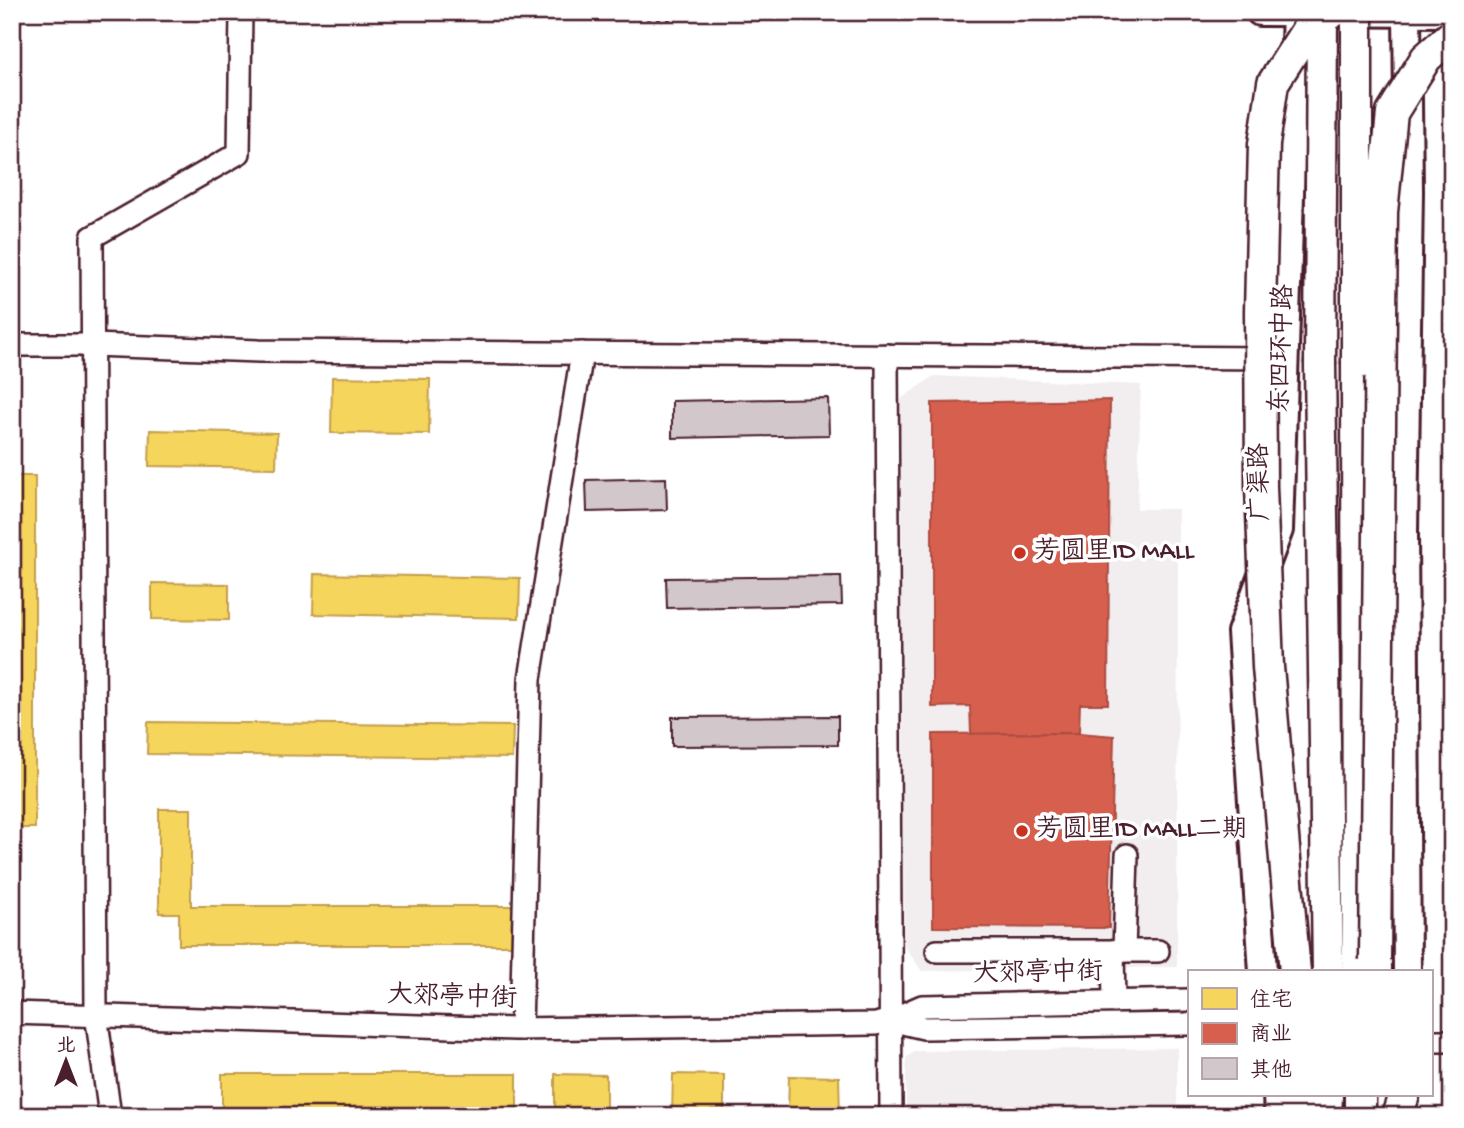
<svg xmlns="http://www.w3.org/2000/svg" width="1464" height="1128" font-family="'Gochi Hand','LXGW WenKai TC',sans-serif">
	<style>
		.built { fill: #f2eeef }
		.homes { fill: #f6d55c; stroke: #c29e4d; stroke-width: 2 }
		.shops { fill: #d6604d; stroke: #ac4c43; stroke-width: 2 }
		.building { fill: #d2c7cb; stroke: #4a1f2b; stroke-width: 2 }
		.lines { fill: none; stroke-linecap: round; stroke-linejoin: round }
		.minor-casing { stroke: #4a1f2b; stroke-width: 26 }
		.major-casing { stroke: #4a1f2b; stroke-width: 32 }
		.highway-casing { stroke: #4a1f2b; stroke-width: 35 }
		.path { stroke: #4a1f2b; stroke-width: 2.5; stroke-dasharray: 5 5; stroke-linecap: butt }
		.minor { stroke: #fff; stroke-width: 21 }
		.major { stroke: #fff; stroke-width: 26 }
		.highway { stroke: #fff; stroke-width: 30 }
		.highway-bridge-casing { stroke: #4a1f2b; stroke-width: 35; stroke-linecap: butt }
		.highway-bridge { stroke: #fff; stroke-width: 30 }
		.poi-dot { fill: #c8321e; stroke: #fff; stroke-width: 2.5 }
		.labels { text-anchor: middle; dominant-baseline: central; stroke-width: 7; stroke-linejoin: round; paint-order: stroke }
		.street-label { font-size: 26px; fill: #4a1f2b; stroke: #fff }
		.poi-label { font-size: 26px; fill: #4a1f2b; stroke: #fff; text-anchor: start }
	</style>
	<rect width="100%" height="100%" fill="#fff"/>
	<filter id="ink" filterUnits="userSpaceOnUse"><feTurbulence type="fractalNoise" baseFrequency=".0143" numOctaves="2"/><feDisplacementMap in="SourceGraphic" scale="14" xChannelSelector="R" yChannelSelector="G"/><feConvolveMatrix kernelMatrix="1 2 1 2 8 2 1 2 1" color-interpolation-filters="sRGB"/></filter>
	<g filter="url(#ink)">
		<g class="built">
			<path d="M934,376L1141,385L1137,509H1178L1177,967L922,971L904,946L901,399Z"/>
			<path d="M1177,1048V1116H906V1058L915,1051Z"/>
		</g>
		<g class="homes">
			<path d="M332,377L430,379L429,434L331,433Z"/>
			<path d="M150,430L277,433L276,468L149,466Z"/>
			<rect x="12" y="476" width="23" height="352"/>
			<path d="M314,574L520,578L519,618L313,614Z"/>
			<path d="M152,583L229,584V620L152,619Z"/>
			<path d="M148,722L513,726L512,758L147,754Z"/>
			<path d="M159,809H191V906H513V945H179V913H159Z"/>
			<rect x="222" y="1074" width="295" height="42"/>
			<path d="M555,1074L606,1075V1116H555Z"/>
			<path d="M673,1074L724,1075V1116H672Z"/>
			<path d="M789,1076L839,1077L840,1116H788Z"/>
		</g>
		<g class="shops">
			<path d="M1110,400L1108,704H1080L1079,733L971,734L970,706L932,707V403Z"/>
			<path d="M1079,733L1114,736L1109,928L933,927V734Z"/>
			<rect x="922" y="1114" width="197" height="2"/>
		</g>
		<g class="building">
			<path d="M828,398L829,435L672,438V401Z"/>
			<path d="M666,478L667,510L587,512L586,480Z"/>
			<path d="M841,576L842,605L667,608L666,578Z"/>
			<path d="M838,716V745L672,746V717Z"/>
		</g>
		<g class="lines">
			<g class="minor-casing">
				<g id="minor">
					<path d="M12,345H92L259,351L1275,358"/>
					<path d="M887,355L891,1116"/>
					<path d="M937,951H1158"/>
					<path d="M1113,951L1114,1002"/>
					<path d="M1124,951L1127,855"/>
					<path d="M1189,1000L922,1006L890,1020L924,1028L1189,1024"/>
					<path d="M12,1013L515,1029L876,1024L890,1020"/>
					<path d="M521,1029L530,679L582,353"/>
					<path d="M1431,1041H1452"/>
					<path d="M110,1116L96,1014L92,237L239,153L241,12"/>
				</g>
			</g>
			<g class="major-casing">
				<g id="major">
					<path d="M1260,12L1452,13"/>
					<path d="M1407,12L1409,192L1404,532L1407,972"/>
					<path d="M1263,972L1241,632L1279,530L1296,12"/>
					<path d="M1277,1095L1278,1116"/>
				</g>
			</g>
			<g class="highway-casing">
				<g id="highway">
					<path d="M1320,364L1328,972"/>
					<path d="M1357,364L1358,972"/>
					<path d="M1303,1095L1305,1116"/>
					<path d="M1360,1095V1116"/>
					<path d="M1326,1116L1327,1095"/>
					<path d="M1397,1116L1404,1095"/>
				</g>
			</g>
			<path class="path" d="M571,12V17L672,19"/>
			<use href="#minor" class="minor"/>
			<use href="#major" class="major"/>
			<use href="#highway" class="highway"/>
			<g class="highway-bridge-casing">
				<g id="highway-bridge">
					<path d="M1320,364L1322,12"/>
					<path d="M1357,364V12"/>
					<path d="M1375,960L1382,212L1392,113L1426,58L1452,35"/>
					<path d="M1295,972L1268,667L1261,487L1260,312L1264,144L1273,83L1310,25L1333,12"/>
				</g>
			</g>
			<use href="#highway-bridge" class="highway-bridge"/>
		</g>
	</g>
	<g class="poi-dot">
		<circle cx="1020" cy="553" r="7"/>
		<circle cx="1022" cy="831" r="7"/>
	</g>
	<g class="labels">
		<g class="street-label">
			<text transform="translate(1284 349) rotate(-88)">东四环中路</text>
			<text transform="translate(1262 482) rotate(-91)">广渠路</text>
			<text transform="translate(1038 975) rotate(-1)">大郊亭中街</text>
			<text transform="translate(452 999) rotate(2)">大郊亭中街</text>
		</g>
		<g class="poi-label">
			<text x="1034" y="553">芳圆里ID MALL</text>
			<text x="1036" y="831">芳圆里ID MALL二期</text>
		</g>
	</g>
	<rect width="1464" height="1128" fill="none" stroke="#fff" stroke-width="42"/>
	<rect x="21" y="21" width="1422" height="1086" fill="none" stroke="#4a1f2b" stroke-width="2.5" filter="url(#ink)"/>
	<rect x="1188" y="970" width="245" height="126" fill="#ffffff" stroke="#b7a5aa" stroke-width="2"/>
	<rect x="1202" y="988" width="35" height="21" fill="#f6d55c" stroke="#b7a5aa" stroke-width="2"/>
	<text x="1250" y="1006" font-size="21" fill="#4a1f2b">住宅</text>
	<rect x="1202" y="1023" width="35" height="21" fill="#d6604d" stroke="#b7a5aa" stroke-width="2"/>
	<text x="1250" y="1040" font-size="21" fill="#4a1f2b">商业</text>
	<rect x="1202" y="1058" width="35" height="21" fill="#d2c7cb" stroke="#b7a5aa" stroke-width="2"/>
	<text x="1250" y="1076" font-size="21" fill="#4a1f2b">其他</text>
	<g transform="translate(66 1061)" stroke="#ffffff" stroke-width="5" paint-order="stroke">
	<path d="M0-5L12 26L0 18L-12 26Z" fill="#4a1f2b"/>
	<text y="-10" font-size="19" font-weight="bold" text-anchor="middle" fill="#4a1f2b">北</text>
	</g>
</svg>
